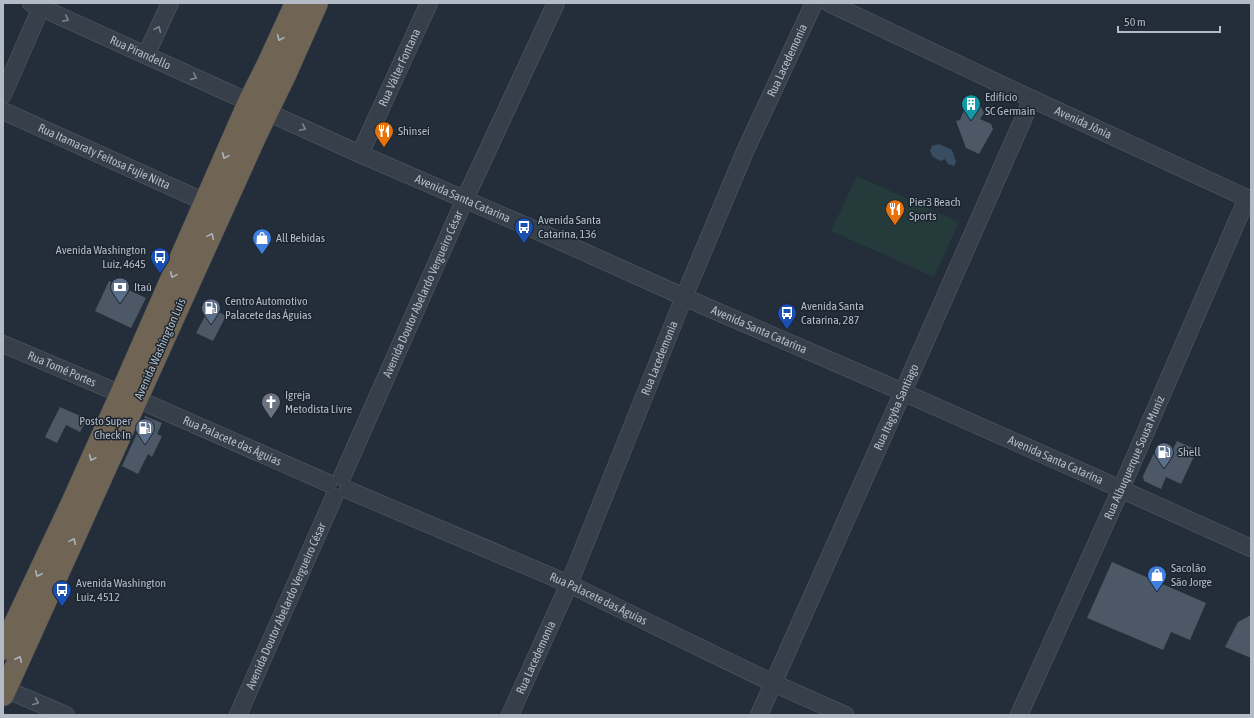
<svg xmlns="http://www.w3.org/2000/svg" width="1254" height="718" font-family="'Asap Condensed',sans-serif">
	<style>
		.green { fill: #253a3b }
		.water { fill: #394d62 }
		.building { fill: #4c5865 }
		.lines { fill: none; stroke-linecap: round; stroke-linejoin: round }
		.minor-casing { stroke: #555e68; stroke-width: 18 }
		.highway-casing { stroke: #424b55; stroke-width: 23 }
		.minor { stroke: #37404a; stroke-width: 17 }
		.highway { stroke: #706455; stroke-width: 22 }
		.oneway { stroke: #7b848e }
		.oneway2 { stroke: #abb2bb }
		.labels { text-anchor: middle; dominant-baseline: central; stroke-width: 3; stroke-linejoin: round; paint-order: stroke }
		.street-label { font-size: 12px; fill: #b2bbc6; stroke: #1c252f }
		.poi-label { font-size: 12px; fill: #b2bbc6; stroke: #1c252f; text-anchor: start }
	</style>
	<rect width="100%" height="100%" fill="#242e3a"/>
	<path class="green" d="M857,176L959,222L934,277L831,231Z"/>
	<path class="water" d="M939,144L952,150L956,162L954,166L948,164L945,159L941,161L933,157L930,151L932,146Z"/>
	<g class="building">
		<path d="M972,103L981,107L984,113L980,119L991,124L993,129L979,154L966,148L956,121L960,120L966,105Z"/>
		<path d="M109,281L146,298L131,328L95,311Z"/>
		<path d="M210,307L226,316L213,341L196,333Z"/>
		<path d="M60,407L87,419L80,432L66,425L57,443L45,437Z"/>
		<path d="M145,416L162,423L157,434L162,436L152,457L148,454L138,474L122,466Z"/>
		<path d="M1177,441L1197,450L1181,484L1166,477L1161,489L1144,481L1143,476L1156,449L1170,455Z"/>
		<path d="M1112,562L1206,603L1190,640L1171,632L1163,650L1087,618Z"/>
		<path d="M1251,615V658L1225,647L1238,622Z"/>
	</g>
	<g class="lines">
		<g class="minor-casing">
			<g id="minor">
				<path id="s1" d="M31,3L249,102"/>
				<path id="s2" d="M829,3L1032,99L1251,200"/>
				<path d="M146,55L170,3"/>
				<path d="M3,95L43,3"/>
				<path id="s3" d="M3,111L205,202"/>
				<path id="s4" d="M267,112L360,154L533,229L702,305L880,382L1085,473L1251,548"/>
				<path id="s5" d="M360,154L429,3"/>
				<path id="s6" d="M3,344L121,394"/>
				<path id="s7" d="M137,399L328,483"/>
				<path id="s8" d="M342,477L465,199L556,3"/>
				<path id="s9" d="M348,490L569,584L773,683L845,715"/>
				<path d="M5,689L66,715"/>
				<path id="s10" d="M238,715L334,497"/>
				<path id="s11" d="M510,715L569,584L684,297L746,149L814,3"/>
				<path id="s12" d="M759,715L903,392L1032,99"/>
				<path id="s13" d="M1019,715L1121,489L1247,198"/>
			</g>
		</g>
		<g class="highway-casing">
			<g id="highway">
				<path d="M3,649L73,501L121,394L249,102L267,66L296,3"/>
				<path d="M3,695L256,135L285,75L317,3"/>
			</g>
		</g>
		<use href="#minor" class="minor"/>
		<use href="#highway" class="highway"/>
	</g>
	<defs><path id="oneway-chevron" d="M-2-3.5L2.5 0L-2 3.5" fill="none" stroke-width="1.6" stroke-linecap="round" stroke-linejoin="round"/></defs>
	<g class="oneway">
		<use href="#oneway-chevron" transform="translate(66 19) rotate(25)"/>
		<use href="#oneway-chevron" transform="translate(158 29) rotate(-66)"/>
		<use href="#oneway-chevron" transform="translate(194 77) rotate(24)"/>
		<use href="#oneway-chevron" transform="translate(303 128) rotate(25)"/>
		<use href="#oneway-chevron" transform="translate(36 702) rotate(23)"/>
	</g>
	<g class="oneway2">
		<use href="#oneway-chevron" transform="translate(280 38) rotate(114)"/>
		<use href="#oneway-chevron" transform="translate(225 156) rotate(114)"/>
		<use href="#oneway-chevron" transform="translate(211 236) rotate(-66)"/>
		<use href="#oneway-chevron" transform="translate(173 275) rotate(114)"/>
		<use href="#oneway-chevron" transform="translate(92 458) rotate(114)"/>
		<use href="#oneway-chevron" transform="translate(73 541) rotate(-66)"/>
		<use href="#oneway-chevron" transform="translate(38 574) rotate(115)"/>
		<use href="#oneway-chevron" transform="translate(19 659) rotate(-65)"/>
	</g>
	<defs>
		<g id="building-pin" transform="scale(1)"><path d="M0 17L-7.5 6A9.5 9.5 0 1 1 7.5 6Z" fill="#0f9aa8" stroke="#1c252f"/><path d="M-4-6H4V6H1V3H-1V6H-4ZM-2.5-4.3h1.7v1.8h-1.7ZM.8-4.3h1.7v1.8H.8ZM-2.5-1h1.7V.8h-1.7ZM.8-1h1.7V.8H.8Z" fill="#fff"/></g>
		<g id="restaurant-pin" transform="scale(1)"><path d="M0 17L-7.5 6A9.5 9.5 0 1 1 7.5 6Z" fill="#e8710a" stroke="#1c252f"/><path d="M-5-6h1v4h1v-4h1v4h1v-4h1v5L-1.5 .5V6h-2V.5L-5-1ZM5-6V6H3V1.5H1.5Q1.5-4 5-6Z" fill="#fff"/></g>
		<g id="bus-pin" transform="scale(1)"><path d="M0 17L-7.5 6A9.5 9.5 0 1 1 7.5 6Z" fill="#1a4fb4" stroke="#1c252f"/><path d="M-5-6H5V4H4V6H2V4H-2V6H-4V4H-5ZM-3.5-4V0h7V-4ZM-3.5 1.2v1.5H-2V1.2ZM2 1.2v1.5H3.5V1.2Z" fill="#fff"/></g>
		<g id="shop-pin" transform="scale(1)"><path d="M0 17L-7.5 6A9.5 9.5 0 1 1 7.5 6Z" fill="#3f7fe0" stroke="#1c252f"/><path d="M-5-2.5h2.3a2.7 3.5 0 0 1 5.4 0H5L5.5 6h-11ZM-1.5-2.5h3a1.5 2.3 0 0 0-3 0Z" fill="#fff"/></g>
		<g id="bank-pin" transform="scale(1)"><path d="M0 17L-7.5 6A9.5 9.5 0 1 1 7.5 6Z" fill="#5c6f8a" stroke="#1c252f"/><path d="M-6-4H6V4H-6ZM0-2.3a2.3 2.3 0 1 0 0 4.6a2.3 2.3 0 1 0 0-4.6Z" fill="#fff"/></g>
		<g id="fuel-pin" transform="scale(1)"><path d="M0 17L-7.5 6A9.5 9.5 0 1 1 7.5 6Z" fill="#5c6f8a" stroke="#1c252f"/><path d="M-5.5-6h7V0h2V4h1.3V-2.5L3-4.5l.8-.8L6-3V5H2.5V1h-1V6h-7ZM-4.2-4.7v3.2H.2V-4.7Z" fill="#fff"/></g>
		<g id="church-pin" transform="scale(1)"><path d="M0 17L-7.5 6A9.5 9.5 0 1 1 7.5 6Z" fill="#6b7280" stroke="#1c252f"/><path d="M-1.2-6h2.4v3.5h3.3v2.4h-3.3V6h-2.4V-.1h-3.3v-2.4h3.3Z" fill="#fff"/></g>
	</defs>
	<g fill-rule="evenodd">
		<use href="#building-pin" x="971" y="104"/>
		<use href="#restaurant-pin" x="384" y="131"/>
		<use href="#restaurant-pin" x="895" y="209"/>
		<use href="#bus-pin" x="524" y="227"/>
		<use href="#shop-pin" x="262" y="238"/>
		<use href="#bus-pin" x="160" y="257"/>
		<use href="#bank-pin" x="120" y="287"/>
		<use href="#fuel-pin" x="211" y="308"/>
		<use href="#bus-pin" x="787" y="313"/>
		<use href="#church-pin" x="271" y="402"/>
		<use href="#fuel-pin" x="145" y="428"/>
		<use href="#fuel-pin" x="1164" y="452"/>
		<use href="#shop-pin" x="1157" y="575"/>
		<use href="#bus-pin" x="62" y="590"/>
	</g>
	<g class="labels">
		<g class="street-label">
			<text stroke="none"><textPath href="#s1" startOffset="120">Rua Pirandello</textPath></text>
			<text stroke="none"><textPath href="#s11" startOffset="711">Rua Lacedemonia</textPath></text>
			<text stroke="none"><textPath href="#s5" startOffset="95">Rua Válter Fontana</textPath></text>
			<text stroke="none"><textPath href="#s2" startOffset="281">Avenida Jônia</textPath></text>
			<text stroke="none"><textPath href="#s3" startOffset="111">Rua Itamaraty Feitosa Fujie Nitta</textPath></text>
			<text stroke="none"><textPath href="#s4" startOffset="214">Avenida Santa Catarina</textPath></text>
			<text stroke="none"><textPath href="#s8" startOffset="200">Avenida Doutor Abelardo Vergueiro César</textPath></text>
			<text stroke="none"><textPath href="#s4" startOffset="538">Avenida Santa Catarina</textPath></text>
			<text transform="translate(160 349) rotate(-66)">Avenida Washington Luís</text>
			<text stroke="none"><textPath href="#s11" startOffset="387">Rua Lacedemonia</textPath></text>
			<text stroke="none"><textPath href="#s6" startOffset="64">Rua Tomé Portes</textPath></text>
			<text stroke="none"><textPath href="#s12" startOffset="337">Rua Itagyba Santiago</textPath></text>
			<text stroke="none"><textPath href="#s7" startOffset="104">Rua Palacete das Águias</textPath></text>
			<text stroke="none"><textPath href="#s13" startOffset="282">Rua Albuquerque Sousa Muniz</textPath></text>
			<text stroke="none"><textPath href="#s4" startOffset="862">Avenida Santa Catarina</textPath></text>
			<text stroke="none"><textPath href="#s9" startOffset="273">Rua Palacete das Águias</textPath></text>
			<text stroke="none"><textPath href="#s10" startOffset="119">Avenida Doutor Abelardo Vergueiro César</textPath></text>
			<text stroke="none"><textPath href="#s11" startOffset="63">Rua Lacedemonia</textPath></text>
		</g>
		<g class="poi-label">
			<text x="985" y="97">Edifício<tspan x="985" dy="14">SC Germain</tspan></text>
			<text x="398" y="131">Shinsei</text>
			<text x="909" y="202">Pier3 Beach<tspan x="909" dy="14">Sports</tspan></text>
			<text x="538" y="220">Avenida Santa<tspan x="538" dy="14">Catarina, 136</tspan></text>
			<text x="276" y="238">All Bebidas</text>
			<text x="146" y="250" text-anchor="end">Avenida Washington<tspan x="146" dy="14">Luiz, 4645</tspan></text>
			<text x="134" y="287">Itaú</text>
			<text x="225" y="301">Centro Automotivo<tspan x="225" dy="14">Palacete das Águias</tspan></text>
			<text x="801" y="306">Avenida Santa<tspan x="801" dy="14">Catarina, 287</tspan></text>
			<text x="285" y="395">Igreja<tspan x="285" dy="14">Metodista Livre</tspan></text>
			<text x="131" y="421" text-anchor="end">Posto Super<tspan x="131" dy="14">Check In</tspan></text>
			<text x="1178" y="452">Shell</text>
			<text x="1171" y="568">Sacolão<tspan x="1171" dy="14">São Jorge</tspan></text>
			<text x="76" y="583">Avenida Washington<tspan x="76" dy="14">Luiz, 4512</tspan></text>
		</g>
	</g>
	<rect width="1254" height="718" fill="none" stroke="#b2bbc6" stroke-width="8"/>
	<path d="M1118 26v6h102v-6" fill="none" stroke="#b2bbc6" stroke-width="2"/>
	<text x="1124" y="26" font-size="12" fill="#b2bbc6" stroke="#1c252f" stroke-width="3" paint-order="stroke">50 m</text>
</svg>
